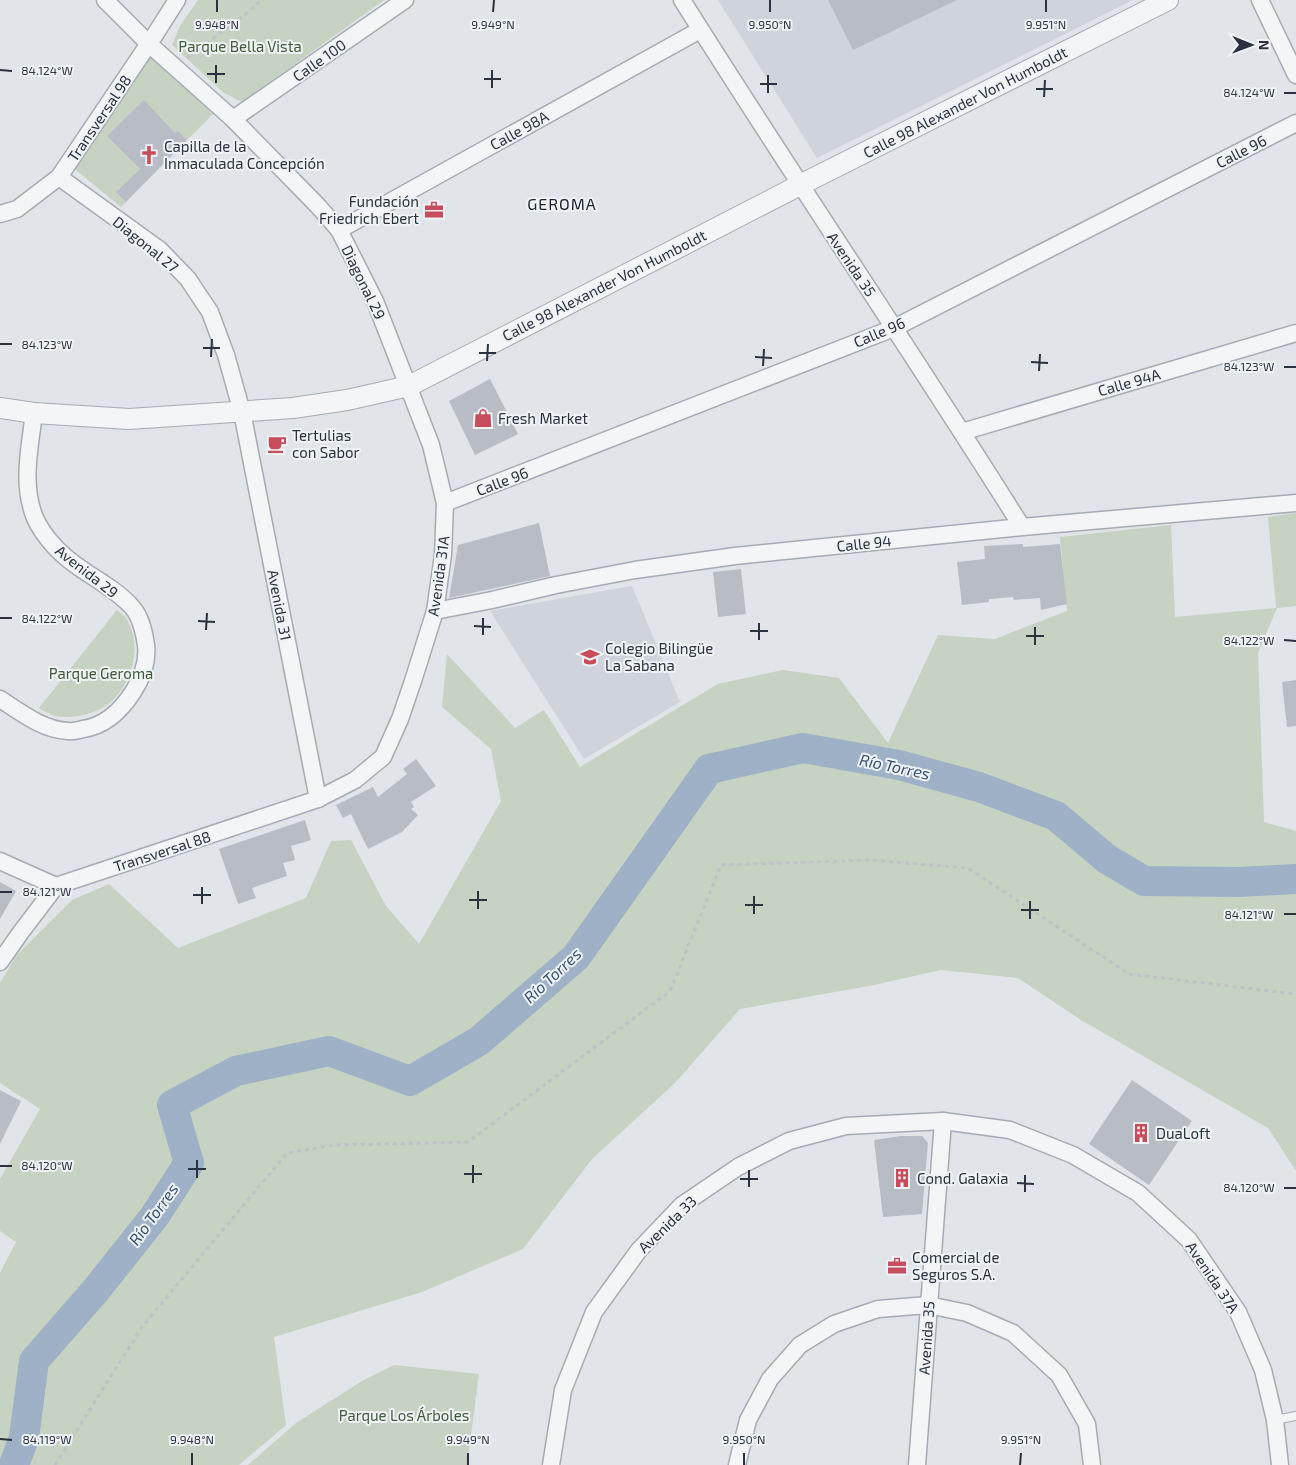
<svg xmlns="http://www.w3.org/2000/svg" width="1296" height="1465" font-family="'Exo 2',sans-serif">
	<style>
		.built { fill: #cfd3db }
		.green { fill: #c6d2c2 }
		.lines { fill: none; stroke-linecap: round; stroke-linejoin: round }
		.river { stroke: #9eb1c7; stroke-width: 30 }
		.building { fill: #b8bdc5 }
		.service-casing { stroke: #a6abb3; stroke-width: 10 }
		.minor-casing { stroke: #a6abb3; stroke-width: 19 }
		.tertiary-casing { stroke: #a6abb3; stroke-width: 22 }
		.path { stroke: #bfc2c7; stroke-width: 3; stroke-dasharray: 4 4; stroke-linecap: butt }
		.service { stroke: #f3f5f7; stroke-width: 8 }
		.minor { stroke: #f3f5f7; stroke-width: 16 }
		.tertiary { stroke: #f3f5f7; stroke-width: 20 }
		.ticks { fill: none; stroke: #2a3240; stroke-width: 2 }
		.labels { text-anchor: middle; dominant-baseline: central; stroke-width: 4; stroke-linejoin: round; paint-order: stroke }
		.park-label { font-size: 15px; fill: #3e5b38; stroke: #f0f3f6 }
		.street-label { font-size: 15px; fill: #2a3240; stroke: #f0f3f6 }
		.poi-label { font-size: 15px; fill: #2a3240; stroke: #f0f3f6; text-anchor: start }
		.neighbourhood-label { font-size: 16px; letter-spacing: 1px; fill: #1c2331; stroke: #f0f3f6 }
		.water-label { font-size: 16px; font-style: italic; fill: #365071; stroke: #f0f3f6 }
		.ticks-label { font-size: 12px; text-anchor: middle; fill: #2a3240; stroke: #f0f3f6; stroke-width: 4; stroke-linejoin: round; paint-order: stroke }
	</style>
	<rect width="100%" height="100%" fill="#e1e4e9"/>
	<g class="built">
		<path d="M718,0H1133L817,158Z"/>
		<path d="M632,586L680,702L584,759L490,611Z"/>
	</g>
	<g class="green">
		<path d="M198,0H384L242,102L224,93L172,45L180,26Z"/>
		<path d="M150,53L213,114L187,140L178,131L175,133L144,101L108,135L140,169L117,192L126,202L121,207L71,166Z"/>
		<path d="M1296,513V606L1277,608L1258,653L1264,822L1296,831V1171L1268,1128L1081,1020L1018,978L941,970L874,985L740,1009L675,1083L592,1159L523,1249L422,1292L274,1337L286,1425L239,1465H0V1273L16,1242L0,1231V1179L40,1109L0,1083V983L17,955L72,900L109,884L178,948L306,898L331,841L351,840L386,906L419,944L501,801L491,749L442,707L447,654L515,728L544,710L580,767L718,684L783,670L839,678L888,743L938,635L995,639L1067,611L1060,537L1171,525L1175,617L1276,608L1268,517Z"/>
		<path d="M117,610C120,613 124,615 126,618C128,621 129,625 131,628C140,652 131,682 113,700C100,713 74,720 56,716C50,715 44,711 39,708Z"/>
		<path d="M394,1365L479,1374L467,1465H248L296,1423L362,1381Z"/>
	</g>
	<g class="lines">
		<path class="river" d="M14,1465L24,1438L34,1361L96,1290L154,1217L189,1163L172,1105L236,1071L329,1051L410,1081L479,1041L576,957L709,769L803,748L899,765L979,787L1056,816L1107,859L1144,881L1239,882L1296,879"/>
	</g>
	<g class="building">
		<path d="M828,0H957L853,50Z"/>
		<path d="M144,100L175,133L178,131L187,140L126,202L116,192L140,169L107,136Z"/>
		<path d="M490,379L518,434L475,455L449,401Z"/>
		<path d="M539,523L550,576L449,598L458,545Z"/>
		<path d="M1023,544V547L1060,544L1067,604L1041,610L1040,598L1014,600L1013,597L989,599V602L962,605L957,562L985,559L984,546Z"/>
		<path d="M741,569L746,614L718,617L713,572Z"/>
		<path d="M1296,680V726L1287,727L1282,682Z"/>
		<path d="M416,759L436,786L411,802L414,807L411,809L418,815L402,832L368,849L351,814L343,818L336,805L373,787L378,797L407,774L403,769Z"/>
		<path d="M305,820L311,840L291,846L295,860L283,863L287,876L252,888L256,898L238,904L219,849Z"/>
		<path d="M0,882L16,891L0,919Z"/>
		<path d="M1132,1080L1192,1121L1149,1185L1089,1144Z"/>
		<path d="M0,1090L21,1101L0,1144Z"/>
		<path d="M901,1136H922L928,1143L922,1214L883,1217L874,1140Z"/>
	</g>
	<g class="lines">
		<g class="service-casing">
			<path id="service" d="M1275,1420L1296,1416"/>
		</g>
		<g class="minor-casing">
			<g id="minor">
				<path d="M682,0C793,177 911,350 1022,527"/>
				<path d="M1260,0L1296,75"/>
				<path d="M233,119L405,0"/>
				<path d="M59,177L160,250L188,279L210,312L226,355L242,412L318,799"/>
				<path d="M0,214L17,209L59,177L156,33L177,0"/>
				<path d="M339,230L700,30"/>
				<path d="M962,432L1296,333"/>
				<path d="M445,503L894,328L1296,123"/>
				<path d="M435,611L492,600L556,585L635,570L735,556L1022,527L1296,503"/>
				<path d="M0,699C20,712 43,730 68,731C73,732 79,730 83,729C105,726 122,709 133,692C142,678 148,662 146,645C144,632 141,617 132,607C118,591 97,580 80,568C62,556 44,538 35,518C21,484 30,447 34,413"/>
				<path d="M0,861L56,886"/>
				<path d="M0,962L21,932L56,886L318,799L355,780L383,757L400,719L413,681L435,611L443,555L445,503L431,445L375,301L339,230L318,206L233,119L149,44L105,0"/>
				<path d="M551,1465L563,1390L594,1312L639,1250L682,1205L738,1167L789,1141L846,1126L943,1121L1010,1130L1073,1155L1138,1193L1189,1240L1238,1312L1263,1370L1275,1420L1280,1465"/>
				<path d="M737,1465L748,1420L770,1379L800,1345L834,1324L878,1309L928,1305L967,1313L1013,1333L1059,1375L1087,1424L1092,1465"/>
				<path d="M917,1465L943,1121"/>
			</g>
		</g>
		<g class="tertiary-casing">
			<path id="tertiary" d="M0,408L34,413L129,419L293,408L347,400L409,386L800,185L1168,0"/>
		</g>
		<g class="path">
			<path d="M187,58L251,10L261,0"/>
			<path d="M55,1465L142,1327L287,1153L335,1145L468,1142L670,991L721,865L870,860L968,868L1129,974L1296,994"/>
		</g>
		<use href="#service" class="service"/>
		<use href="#minor" class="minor"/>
		<use href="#tertiary" class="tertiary"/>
	</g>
	<path class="ticks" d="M217,12V0M493,12L494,0M770,12V0M1046,12V0M0,70L12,71M207,74H225M484,79H501M216,83V65M760,84H777M492,88V70M1036,89H1053M768,93V75M1284,93H1296M1044,97L1045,80M0,344H12M203,348H220M479,353H496M211,357L212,339M755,357L772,358M487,361L488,344M1031,362L1048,363M763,366L764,349M1284,367H1296M1039,371L1040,354M0,618H12M198,621L215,622M474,626L491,627M206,630L207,613M750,631H768M483,635V618M1026,636H1044M759,640V623M1284,640L1296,641M1035,645V627M0,892H12M193,895H211M469,900H487M202,904V887M745,905H763M478,909V891M1021,910H1039M754,914V896M1284,914H1296M1030,919V901M0,1166H12M188,1169H206M464,1174H482M197,1178V1160M740,1179H758M473,1183V1165M1017,1183L1034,1184M749,1187V1170M1284,1188H1296M1025,1192V1175M0,1439L12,1440M192,1465V1453M468,1465V1453M744,1465V1453M1020,1465L1021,1453"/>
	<defs>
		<g id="church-bare" transform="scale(1.5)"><path d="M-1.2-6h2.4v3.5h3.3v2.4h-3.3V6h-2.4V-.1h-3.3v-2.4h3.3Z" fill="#c74d5d" stroke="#f0f3f6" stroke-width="2.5" paint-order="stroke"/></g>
		<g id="office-bare" transform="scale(1.5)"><path d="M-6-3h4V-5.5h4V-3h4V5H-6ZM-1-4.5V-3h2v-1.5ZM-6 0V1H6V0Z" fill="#c74d5d" stroke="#f0f3f6" stroke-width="2.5" paint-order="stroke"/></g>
		<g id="shop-bare" transform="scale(1.5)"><path d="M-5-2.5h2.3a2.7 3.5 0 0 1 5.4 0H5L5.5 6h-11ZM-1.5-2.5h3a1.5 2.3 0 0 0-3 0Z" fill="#c74d5d" stroke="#f0f3f6" stroke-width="2.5" paint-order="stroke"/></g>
		<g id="cafe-bare" transform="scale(1.5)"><path d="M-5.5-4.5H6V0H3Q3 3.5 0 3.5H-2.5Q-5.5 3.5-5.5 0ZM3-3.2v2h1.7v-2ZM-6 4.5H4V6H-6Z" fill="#c74d5d" stroke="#f0f3f6" stroke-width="2.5" paint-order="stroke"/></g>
		<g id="school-bare" transform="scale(1.5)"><path d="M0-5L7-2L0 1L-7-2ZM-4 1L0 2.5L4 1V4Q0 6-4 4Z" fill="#c74d5d" stroke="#f0f3f6" stroke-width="2.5" paint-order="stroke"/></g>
		<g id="building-bare" transform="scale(1.5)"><path d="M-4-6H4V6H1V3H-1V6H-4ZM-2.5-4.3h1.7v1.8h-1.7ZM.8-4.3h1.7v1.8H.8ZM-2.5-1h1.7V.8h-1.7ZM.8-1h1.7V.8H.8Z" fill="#c74d5d" stroke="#f0f3f6" stroke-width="2.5" paint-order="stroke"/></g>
	</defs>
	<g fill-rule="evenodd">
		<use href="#church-bare" x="149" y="155"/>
		<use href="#office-bare" x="434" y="210"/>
		<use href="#shop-bare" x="483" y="418"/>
		<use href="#cafe-bare" x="277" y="444"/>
		<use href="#school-bare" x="590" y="657"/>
		<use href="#building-bare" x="1141" y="1133"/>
		<use href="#building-bare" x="902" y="1178"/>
		<use href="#office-bare" x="897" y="1266"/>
	</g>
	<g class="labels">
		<g class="park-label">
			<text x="240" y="46">Parque Bella Vista</text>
			<text x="101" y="673">Parque Geroma</text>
			<text x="404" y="1415">Parque Los Árboles</text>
		</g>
		<g class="street-label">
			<text transform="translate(319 60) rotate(-35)">Calle 100</text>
			<text transform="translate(965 102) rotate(-27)">Calle 98 Alexander Von Humboldt</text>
			<text transform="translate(99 118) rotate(-56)">Transversal 98</text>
			<text transform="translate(519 130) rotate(-29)">Calle 98A</text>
			<text transform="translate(1241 151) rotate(-27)">Calle 96</text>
			<text transform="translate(146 244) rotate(39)">Diagonal 27</text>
			<text transform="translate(852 264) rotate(56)">Avenida 35</text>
			<text transform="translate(364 282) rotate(64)">Diagonal 29</text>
			<text transform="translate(604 285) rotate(-27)">Calle 98 Alexander Von Humboldt</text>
			<text transform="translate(879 332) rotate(-23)">Calle 96</text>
			<text transform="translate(1129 382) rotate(-16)">Calle 94A</text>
			<text transform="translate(502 481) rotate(-21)">Calle 96</text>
			<text transform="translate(864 543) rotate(-6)">Calle 94</text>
			<text transform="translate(87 571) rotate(38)">Avenida 29</text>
			<text transform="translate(438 576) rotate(-82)">Avenida 31A</text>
			<text transform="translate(280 605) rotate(79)">Avenida 31</text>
			<text transform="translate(162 851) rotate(-18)">Transversal 88</text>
			<text transform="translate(667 1224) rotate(-44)">Avenida 33</text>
			<text transform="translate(1213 1277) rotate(56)">Avenida 37A</text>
			<text transform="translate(926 1338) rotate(-86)">Avenida 35</text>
		</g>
		<g class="poi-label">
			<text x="164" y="146">Capilla de la<tspan x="164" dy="17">Inmaculada Concepción</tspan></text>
			<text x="419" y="201" text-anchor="end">Fundación<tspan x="419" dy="17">Friedrich Ebert</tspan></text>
			<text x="498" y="418">Fresh Market</text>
			<text x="292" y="435">Tertulias<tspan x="292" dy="17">con Sabor</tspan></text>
			<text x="605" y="648">Colegio Bilingüe<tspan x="605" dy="17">La Sabana</tspan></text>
			<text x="1156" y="1133">DuaLoft</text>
			<text x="917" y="1178">Cond. Galaxia</text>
			<text x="912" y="1257">Comercial de<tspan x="912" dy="17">Seguros S.A.</tspan></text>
		</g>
		<g class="neighbourhood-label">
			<text x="562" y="203">GEROMA</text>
		</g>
		<g class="water-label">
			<text transform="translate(895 766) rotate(12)">Río Torres</text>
			<text transform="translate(552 975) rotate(-43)">Río Torres</text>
			<text transform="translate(153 1214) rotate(-54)">Río Torres</text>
		</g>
	</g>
	<g class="ticks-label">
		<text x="217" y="29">9.948°N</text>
		<text x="493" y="29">9.949°N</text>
		<text x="770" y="29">9.950°N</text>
		<text x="1046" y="29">9.951°N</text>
		<text x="47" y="75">84.124°W</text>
		<text x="1249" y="97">84.124°W</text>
		<text x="47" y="349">84.123°W</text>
		<text x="1249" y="371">84.123°W</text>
		<text x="47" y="623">84.122°W</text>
		<text x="1249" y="645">84.122°W</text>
		<text x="47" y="896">84.121°W</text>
		<text x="1249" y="919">84.121°W</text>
		<text x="47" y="1170">84.120°W</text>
		<text x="1249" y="1192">84.120°W</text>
		<text x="47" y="1444">84.119°W</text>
		<text x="192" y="1444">9.948°N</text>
		<text x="468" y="1444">9.949°N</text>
		<text x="744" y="1444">9.950°N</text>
		<text x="1021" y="1444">9.951°N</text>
	</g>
	<g transform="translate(1251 45) rotate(91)" stroke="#f0f3f6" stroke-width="4" paint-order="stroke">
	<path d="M0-4L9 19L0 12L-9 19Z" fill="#2a3240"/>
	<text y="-8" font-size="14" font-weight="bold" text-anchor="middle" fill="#2a3240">N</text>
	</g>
</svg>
